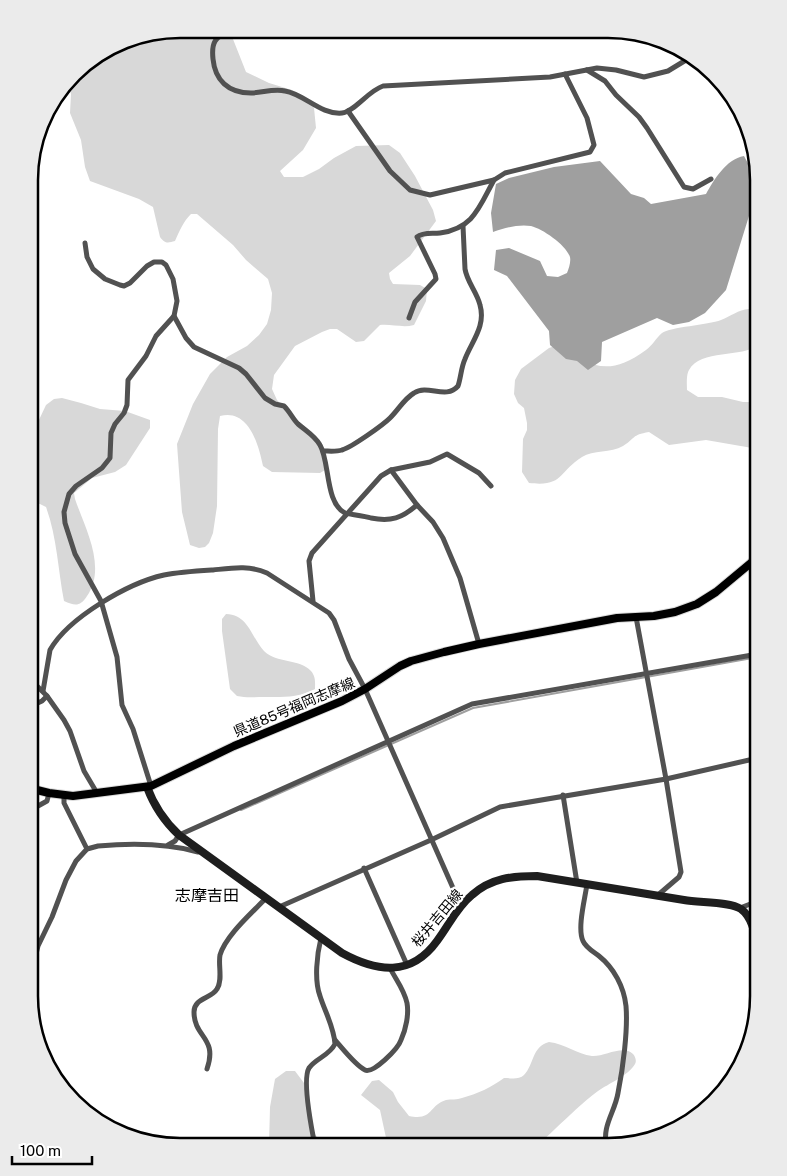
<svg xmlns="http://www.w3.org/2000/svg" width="787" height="1176" font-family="'Public Sans','Noto Sans JP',sans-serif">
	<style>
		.green { fill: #d8d8d8 }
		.water { fill: #9f9f9f }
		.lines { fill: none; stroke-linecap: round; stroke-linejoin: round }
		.stream { stroke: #9f9f9f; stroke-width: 2 }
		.primary-casing { stroke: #dbdbdb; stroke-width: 10 }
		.minor { stroke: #515151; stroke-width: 5 }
		.secondary { stroke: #1e1e1e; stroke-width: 8 }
		.primary { stroke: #000; stroke-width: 8 }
		.labels { text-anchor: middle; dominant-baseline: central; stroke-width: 4.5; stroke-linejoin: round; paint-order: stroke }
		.street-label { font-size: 14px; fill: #000; stroke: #fff }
		.quarter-label { font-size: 16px; fill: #000; stroke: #fff }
		.rim { fill: none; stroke: #000; stroke-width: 2.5 }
	</style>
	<rect width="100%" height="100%" fill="#fff"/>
	<g class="green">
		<path d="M180,29H229L246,72L269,83L292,90L306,97L314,108L316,128L303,150L280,171L284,177H303L319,169L334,158L356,146L389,145L400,153L415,176L433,210L436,221L410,256L389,273L390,279L393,284L420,285L427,289L426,301L414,325C403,328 392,324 380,325L364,341L356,342L337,329H330L322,332L295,346L274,375L272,389L277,400L290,414L304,426L316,441L323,454L325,470L320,473L272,472L263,466C259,446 249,408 220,416L218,429L217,506L213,533L209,543L205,547L199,548L190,545L182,512L177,444L193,404L210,374L227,357L247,346L259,335L267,324L271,310L272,293L268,279L246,260L233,245L197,214H191C183,222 180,230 175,241C168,243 165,244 160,237L153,207L139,199L90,181L85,167L81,140L70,113L71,94L67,82L80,66L131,37Z"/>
		<path d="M749,309L756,310L758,312V345C743,358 700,349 689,370C686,375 687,384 687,390L698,397H722L743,402H758V449L706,440L669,445L649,432C631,435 636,438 623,446C611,453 593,450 582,457C558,472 564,487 529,483L522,472L523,439L527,430V423L524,408L518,403L514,394L515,380L521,369L549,348L555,346C592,367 609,377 646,350C652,346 656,338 662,333C670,327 708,325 721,320C731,316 738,310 749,309Z"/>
		<path d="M62,398L81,403L100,409L125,411L150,420V428L126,465L115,472L92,478L74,493L75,499C85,528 107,567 87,596C80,607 75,606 64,601C58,570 57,537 46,507L40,504L30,502V439L46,405L54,399Z"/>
		<path d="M226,614C249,615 251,637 264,651C277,664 299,658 311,671C316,677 315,682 315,689C299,698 282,697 265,697C255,697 246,698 237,696L230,689L222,631V619Z"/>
		<path d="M549,1042C565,1044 577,1054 592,1056C604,1057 623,1044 633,1054C635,1056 637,1061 635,1064C629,1075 608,1084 598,1091C583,1102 569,1116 555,1129C549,1135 542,1141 535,1147H388L380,1110L361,1095L372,1081L379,1080L393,1092L398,1102L409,1116C433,1121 429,1105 446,1100C451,1099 457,1100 462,1098C477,1094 492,1087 504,1078C510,1078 519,1080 524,1075C534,1065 532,1046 549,1042Z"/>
		<path d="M286,1071H295L304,1083L311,1129L324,1146H269L270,1107L275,1079Z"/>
	</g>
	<path class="water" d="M744,156L758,182V187L726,290L705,313L689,322L673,325L657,318L602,342L601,361L588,370L577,361L566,359L550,345L549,331L507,276L494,270L496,250L509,248L540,261L547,276L558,277L567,273C569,268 571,262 570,257C566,245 543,229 531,226C518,224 505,228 493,232L491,213L496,184L509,178L554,167L600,161L631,194L644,198L651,204L706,194C714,180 726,159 744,156Z"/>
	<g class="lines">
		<path class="stream" d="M241,810L473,708L758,657"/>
		<g class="primary-casing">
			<path id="primary" d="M29,788L49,793L73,796L151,786L234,746L342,701L365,689L400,666L411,661L444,652L479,644L617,618L654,616L675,612L697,604L716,592L758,557"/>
		</g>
		<g class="minor">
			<path d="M231,29C216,38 211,40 213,59C215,80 228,93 251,93C262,93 274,88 285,91C304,94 321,115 342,113C354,112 368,91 383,86L550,77L597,68L616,70L644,77L668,71L691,57"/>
			<path d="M587,70L605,81L616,95L639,117L647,128L684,187L693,189L711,179"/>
			<path d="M348,111L390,171L410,190L430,195L494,180L505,173L590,152L594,145L587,118L565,74"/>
			<path d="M85,243L87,257L93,269L105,279L120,285L124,286L130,283L147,266L154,262H162L166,265L173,279L177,301L174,316L156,336L146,356L128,380L127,405L124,413L115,424L111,433L110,458L102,468L76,486L69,494L64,512L65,523L75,554L101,601L117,657L122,705L133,729L151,786"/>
			<path d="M174,316L186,338L194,347L239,368L246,374L265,398L275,404L284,406C290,412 293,419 298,424C306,431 315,436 320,445C330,462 325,503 345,513C348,514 365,516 371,518C391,522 402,518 417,505"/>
			<path d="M409,318L415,302L436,279L435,274L417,237C423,232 432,234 440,233C474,228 479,207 494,180"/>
			<path d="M323,451C329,451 336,452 342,450C352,447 383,425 390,418C399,409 404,399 414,393C428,384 446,400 458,386C461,377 461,368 465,359C472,341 486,326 480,305C477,292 467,282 465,269L463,226"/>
			<path d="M391,470L417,505L433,522L443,538L460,578L479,644"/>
			<path d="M749,565L758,580"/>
			<path d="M29,600C36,595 37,591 35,583L30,579"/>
			<path d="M313,601L309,561L312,553L381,476L391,470L430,462L447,454L479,473L491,486"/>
			<path d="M636,617L666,779L681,872L679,877L658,895"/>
			<path d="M29,678L47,696L64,720L70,731L84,771L97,793"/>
			<path d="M43,691L50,650C68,618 128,583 164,575C180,572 197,571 213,570C232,568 249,565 267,573L329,613L334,620L349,659L365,689L461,906"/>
			<path d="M29,707L42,701L47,696"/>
			<path d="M563,795L577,883"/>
			<path d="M64,796V803L87,849"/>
			<path d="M29,811L47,801L49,793"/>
			<path d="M168,845L175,841L179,835L472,704L758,654"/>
			<path d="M364,868L407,965"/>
			<path d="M587,884C585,899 577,928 583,941C586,948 594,952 599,956C614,968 624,987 626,1006C628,1030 623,1068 618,1093C615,1112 601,1127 607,1147"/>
			<path d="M279,907L431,840L500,807L666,779L758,758"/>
			<path d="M740,908L758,901"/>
			<path d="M34,1023L32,970L38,946L52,917L66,880L76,861L87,849L98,846C132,843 166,843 198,852"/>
			<path d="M335,1040C342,1048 356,1066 365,1070C373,1074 398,1049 401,1040C406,1029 409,1014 407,1003C404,989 396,980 390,968"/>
			<path d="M207,1069C218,1037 194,1038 194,1012C194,998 211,999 217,989C223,980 218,965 220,955C226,935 252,913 266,898"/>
			<path d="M315,1146C312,1131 302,1080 309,1068C316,1058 329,1056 335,1044C334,1027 325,1012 320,996C314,980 317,954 321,938"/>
		</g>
		<path class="secondary" d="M147,787C154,806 164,821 179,835L342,953C377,972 411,977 437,941C449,925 457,907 472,895C491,878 512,876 537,876C586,884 635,892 684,900C699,903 729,901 741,909C752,917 755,934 758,947"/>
		<use href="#primary" class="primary"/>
	</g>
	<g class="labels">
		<g class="street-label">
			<text transform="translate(294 707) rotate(-23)">県道85号福岡志摩線</text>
			<text transform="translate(437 918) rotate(-50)">桜井吉田線</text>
		</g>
		<g class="quarter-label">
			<text x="207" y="895">志摩吉田</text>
		</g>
	</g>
	<path d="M0 0H787V1176H0ZM180 38H608A142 142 0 0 1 750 180V996A142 142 0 0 1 608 1138H180A142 142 0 0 1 38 996V180A142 142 0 0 1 180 38Z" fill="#ebebeb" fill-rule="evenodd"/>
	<path class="rim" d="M180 38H608A142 142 0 0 1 750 180V996A142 142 0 0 1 608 1138H180A142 142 0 0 1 38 996V180A142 142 0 0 1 180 38Z"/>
	<path d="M12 1156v8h80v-8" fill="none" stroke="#000000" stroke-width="2.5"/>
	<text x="20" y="1156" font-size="15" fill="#000000" stroke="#ffffff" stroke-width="4" paint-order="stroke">100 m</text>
</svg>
